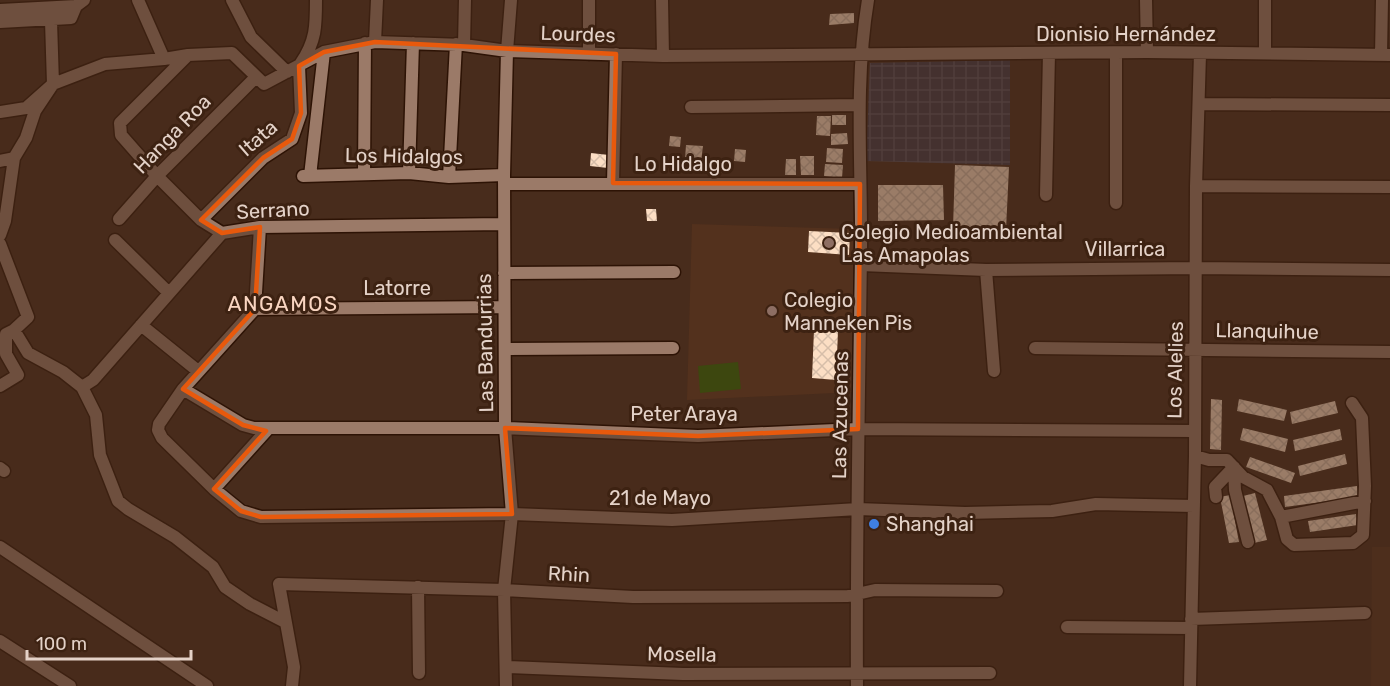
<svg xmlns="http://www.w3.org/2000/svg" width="1390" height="686" viewBox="0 0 1390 686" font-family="Rubik,sans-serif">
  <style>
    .built { fill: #53311d }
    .industrial { fill: url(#industrial-grid) }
    .green { fill: #3d470f }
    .building { fill: url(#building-cross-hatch) }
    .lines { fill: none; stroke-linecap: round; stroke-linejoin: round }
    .minor-casing { stroke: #2d1305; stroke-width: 15 }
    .minor { stroke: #9b7a68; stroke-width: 12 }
    .marked { fill: none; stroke: #e8590c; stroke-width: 4.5; stroke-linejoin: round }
    .education-dot { fill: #8d6e63; stroke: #3d2212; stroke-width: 2 }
    .shop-dot { fill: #3f7fe0; stroke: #3d2212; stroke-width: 2 }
    .labels { text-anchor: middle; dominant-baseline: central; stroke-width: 6; stroke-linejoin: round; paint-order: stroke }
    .street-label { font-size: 20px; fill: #e4d2c8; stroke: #3d2212 }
    .poi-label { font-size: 20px; fill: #e4d2c8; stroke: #3d2212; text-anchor: start }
    .neighbourhood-label { font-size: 21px; letter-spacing: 1.5px; fill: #f9d5c1; stroke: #3d2212 }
  </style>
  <defs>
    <pattern id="industrial-grid" width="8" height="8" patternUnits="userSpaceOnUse" patternTransform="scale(1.5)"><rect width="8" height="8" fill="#3e3848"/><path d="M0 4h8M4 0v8" fill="none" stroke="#5a5461"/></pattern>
    <pattern id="building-cross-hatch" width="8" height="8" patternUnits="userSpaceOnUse" patternTransform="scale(1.5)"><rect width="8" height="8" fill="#fcdec4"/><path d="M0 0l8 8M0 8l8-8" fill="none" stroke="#d7bea9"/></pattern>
  </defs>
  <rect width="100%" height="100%" fill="#482c1c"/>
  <path class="built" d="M692,224L853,229L855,392L687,400Z
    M1372,547H1390V686H1371Z"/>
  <path class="industrial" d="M1010,60V165L866,161L870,63Z"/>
  <path class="green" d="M738,362L741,389L700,393L698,366Z"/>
  <path class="building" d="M854,13V23L829,25L830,14Z
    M832,115H846V125H832Z
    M817,116H831L830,136L816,135Z
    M847,133L848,144L831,145V134Z
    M670,136L681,137L680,147L669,146Z
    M686,145L703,146L701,162H694V173H684Z
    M827,148L843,149L842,163L826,162Z
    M735,149L746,150L745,162L734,161Z
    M591,153L609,155L608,168L590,166Z
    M800,156H814V175H801Z
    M786,159H796V175H785Z
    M719,161H729V173H718Z
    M825,164L843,165L842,178L824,176Z
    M955,165L1009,167L1006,230L953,228Z
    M878,185H943L944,220L878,221Z
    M646,209H656L657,221H647Z
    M809,231L850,233L849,255L808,252Z
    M814,330L838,331L836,380L812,378Z
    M1211,399L1222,400L1221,450L1210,449Z
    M1239,399L1287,410L1284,421L1237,411Z
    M1335,401L1338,413L1292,424L1290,412Z
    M1243,428L1288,439L1285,452L1240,440Z
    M1340,429L1342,440L1295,451L1293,440Z
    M1345,454L1347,464L1300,476L1298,466Z
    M1250,457L1295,473L1291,483L1246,467Z
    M1357,486L1358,497L1285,507L1284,496Z
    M1255,493L1267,540L1254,543L1243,496Z
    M1230,495L1239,542L1229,543L1220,497Z
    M1356,514L1358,525L1310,532L1308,521Z"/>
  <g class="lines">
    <defs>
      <path id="minor" d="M138,0L164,59
        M232,0L251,37L287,72
        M589,0V54
        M662,0L663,56
        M1146,0L1147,52
        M0,10L76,6L84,0
        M0,22L71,18L76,6
        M375,42L377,0
        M464,45L465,0
        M1116,53V203
        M1265,53V0
        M188,55L120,123L121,135L157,176L201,220L222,233L260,227L504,224
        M1381,55L1382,0
        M301,63C316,41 316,26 316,0
        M1199,104L1390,105
        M691,107L859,105
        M0,112L26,108L53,84L105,64L164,59L188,55L232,53L264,84L324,52L375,42L464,45L507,51L663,56L1147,52L1390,55
        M0,161L14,158L26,138L35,111L53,84L51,21
        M409,173L413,43
        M364,174L365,43
        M303,176L409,173L449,177L504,175
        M310,176L324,52
        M449,177L456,44
        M613,183L616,54
        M505,184H860
        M1196,186L1390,187
        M1046,195L1049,53
        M119,219L157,176L256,77
        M201,220L263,158L292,139L301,113L299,66
        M260,227L255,309L183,389L159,424L158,430L162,438L214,489L241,511L261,517L512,514L672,520L858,509L965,513L1052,511L1096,504L1194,506
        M0,235L5,221L14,158
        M115,240L169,293
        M0,244L28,317L14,330
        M861,265L986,270L1196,268L1390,270
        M986,270L994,371
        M504,273L674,272
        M255,309L504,307
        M141,325L198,371
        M1035,348L1390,352
        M506,349L673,348
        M0,386L18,375L6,354V334L14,330L28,353L63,372L82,387L96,415L100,455L118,501L128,509L175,537L213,567L225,587L250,604L285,622
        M82,387L93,380L222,233
        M183,389L243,425L254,428H505L698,436L858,429L1194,431
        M1195,456L1209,460H1227L1243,477L1267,490L1281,517L1287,539L1294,545L1353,543L1363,535L1365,486L1362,418L1352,403
        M0,468L4,471
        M214,489L268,429
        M1216,497L1215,487L1234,467L1235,490L1248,542
        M1281,517L1365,501
        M0,547L207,686
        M418,587L419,673
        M1191,619L1365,613
        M1067,627L1191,628
        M0,641L70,686
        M506,667L683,674L990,673
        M292,686L294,667L279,584L504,590L633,597L848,596L875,590L997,591
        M506,686L504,590L512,514L505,428L504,175L507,51L511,0
        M857,686C856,542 859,398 861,254C862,169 854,84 868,0
        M1190,686L1195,456L1196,186L1200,54"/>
    </defs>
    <use href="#minor" class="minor-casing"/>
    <use href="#minor" class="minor"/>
  </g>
  <path d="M0 0H1390V686H0ZM375,42L616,54L613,183L860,184L858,429L698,436L505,428L512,514L261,517L241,511L214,489L266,431L243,425L183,389L255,309L260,227L222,233L201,220L263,158L292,139L301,113L299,66L324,52Z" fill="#482c1c" fill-opacity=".55" fill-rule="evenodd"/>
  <path class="marked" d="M375,42L616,54L613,183L860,184L858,429L698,436L505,428L512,514L261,517L241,511L214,489L266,431L243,425L183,389L255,309L260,227L222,233L201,220L263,158L292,139L301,113L299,66L324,52Z"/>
  <g class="education-dot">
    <circle cx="829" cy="243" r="6"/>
    <circle cx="772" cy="311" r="6"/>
  </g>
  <circle class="shop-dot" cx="874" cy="524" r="6"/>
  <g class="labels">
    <g class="street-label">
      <text transform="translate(578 34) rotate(2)">Lourdes</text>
      <text x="1126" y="34">Dionisio Hernández</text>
      <text transform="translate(172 134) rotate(-46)">Hanga Roa</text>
      <text transform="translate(258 138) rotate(-41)">Itata</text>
      <text transform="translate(404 156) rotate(1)">Los Hidalgos</text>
      <text x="683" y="164">Lo Hidalgo</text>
      <text transform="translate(273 210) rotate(-3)">Serrano</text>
      <text x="1125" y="249">Villarrica</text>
      <text x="397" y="288">Latorre</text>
      <text transform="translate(1267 331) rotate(1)">Llanquihue</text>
      <text transform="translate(485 343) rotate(-91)">Las Bandurrias</text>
      <text transform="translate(1175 370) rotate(-89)">Los Alelies</text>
      <text x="684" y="414">Peter Araya</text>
      <text transform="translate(840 415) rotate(-89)">Las Azucenas</text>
      <text x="660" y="498">21 de Mayo</text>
      <text transform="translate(569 574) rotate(3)">Rhin</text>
      <text transform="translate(682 654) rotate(1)">Mosella</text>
    </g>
    <g class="poi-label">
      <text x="841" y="232">Colegio Medioambiental<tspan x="841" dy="23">Las Amapolas</tspan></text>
      <text x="784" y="300">Colegio<tspan x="784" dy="23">Manneken Pis</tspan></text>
      <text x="886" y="524">Shanghai</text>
    </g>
    <g class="neighbourhood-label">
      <text x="283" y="303">ANGAMOS</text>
    </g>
  </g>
  <path d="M27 650v9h164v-9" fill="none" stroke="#e4d2c8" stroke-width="3"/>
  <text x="36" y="650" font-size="18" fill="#e4d2c8" stroke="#3d2212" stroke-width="4.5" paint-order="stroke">100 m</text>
</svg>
